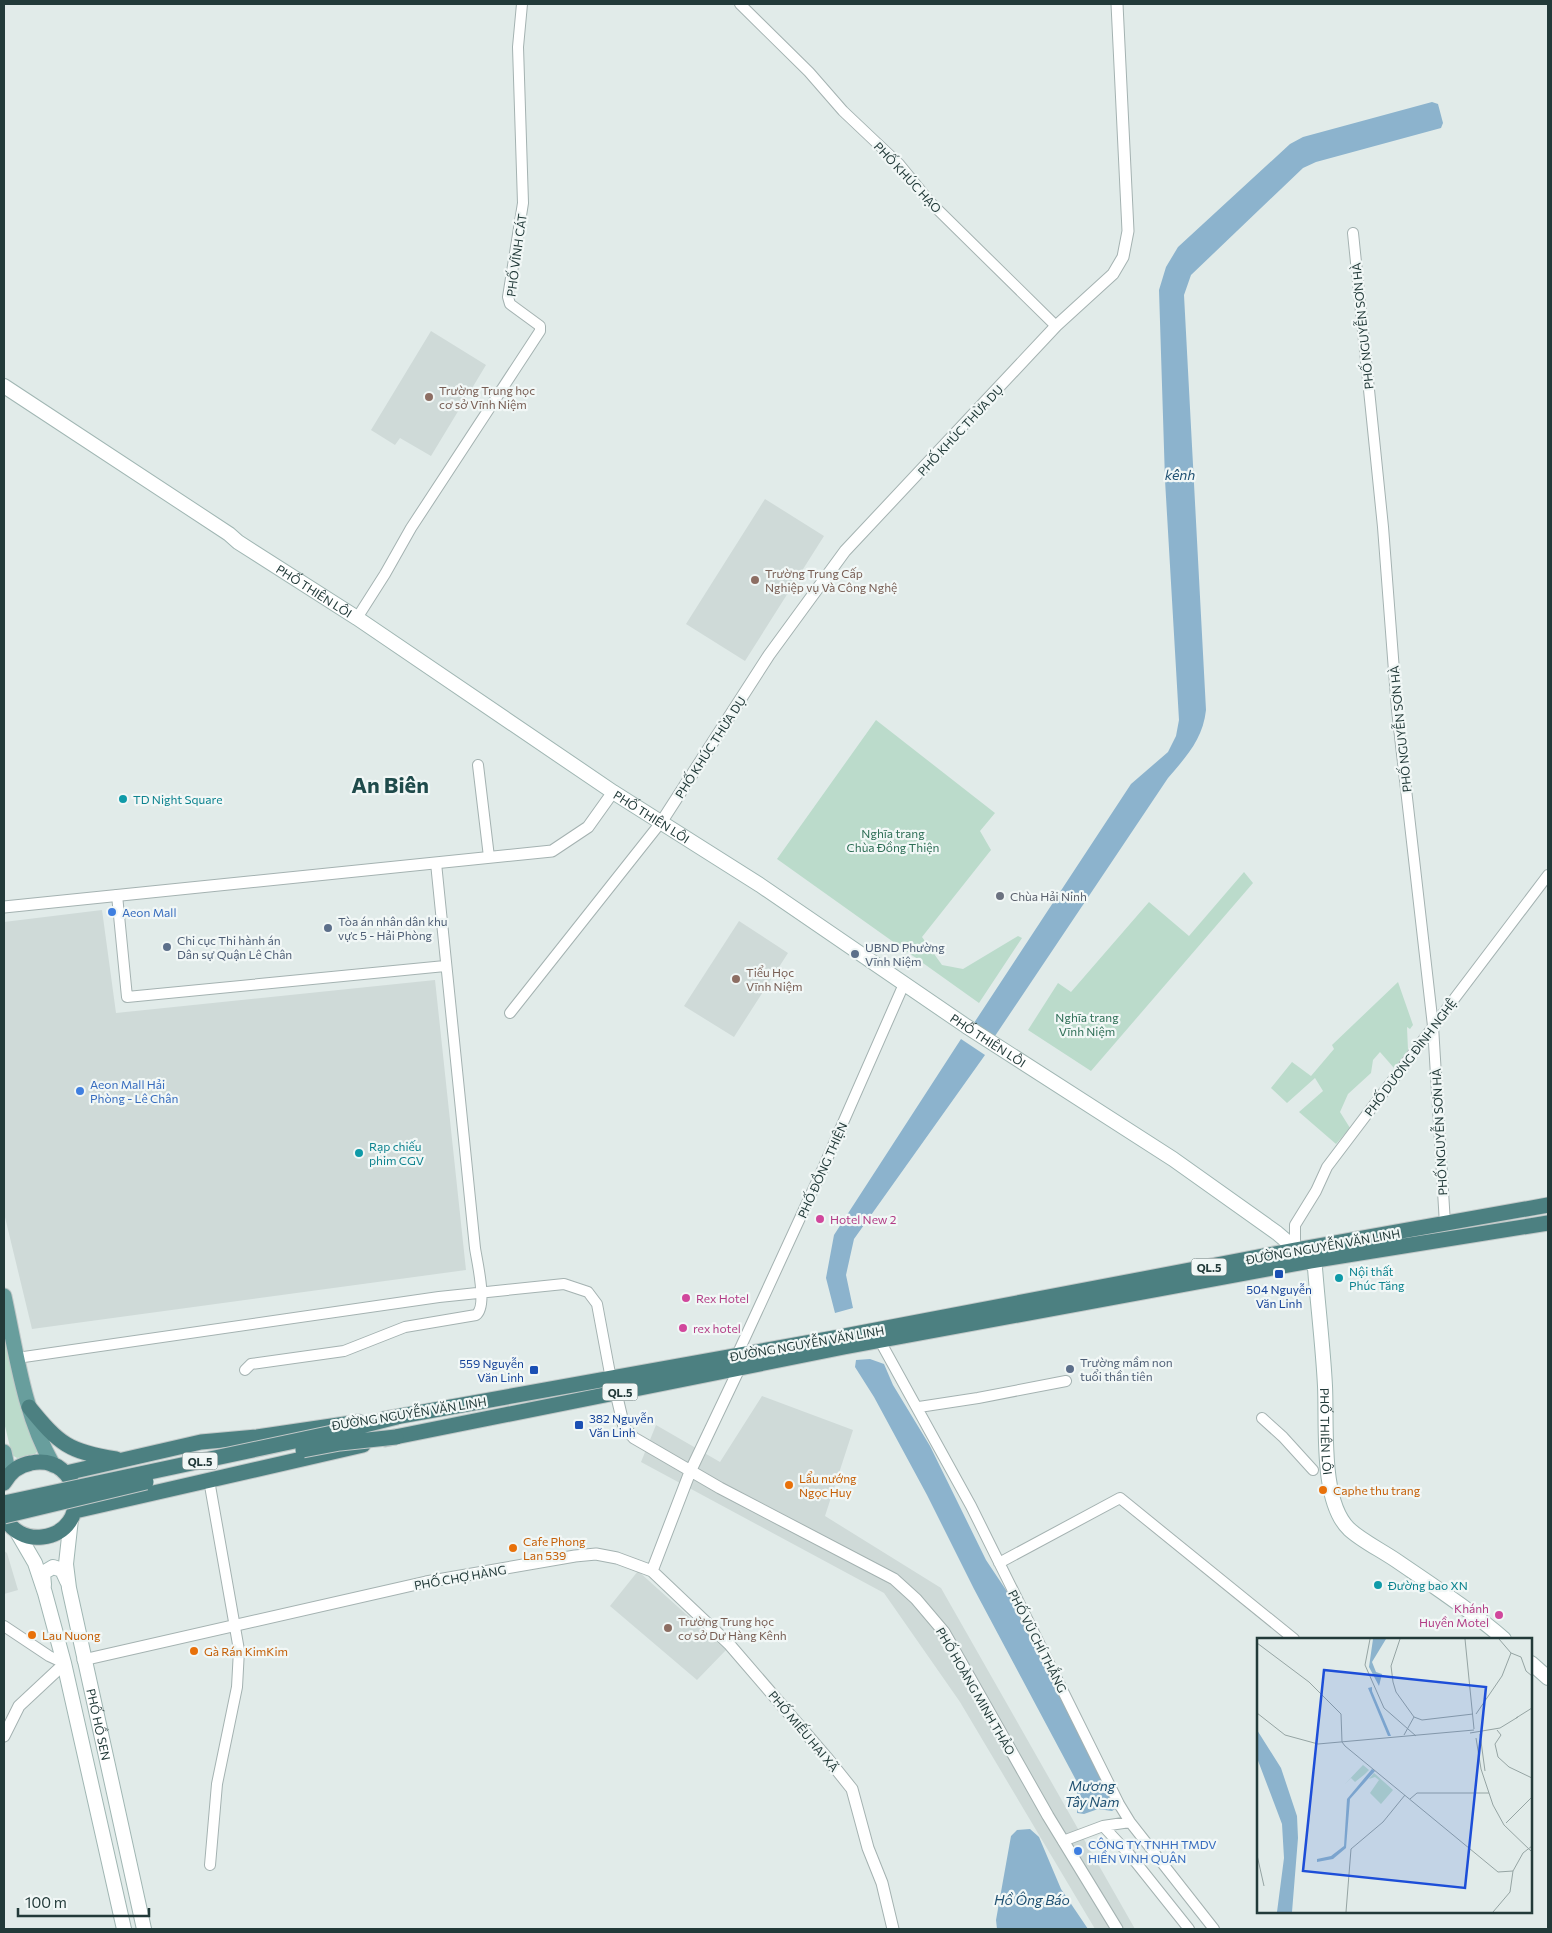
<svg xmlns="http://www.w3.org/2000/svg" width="1552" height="1933" viewBox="0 0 1552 1933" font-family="Commissioner,sans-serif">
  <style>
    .built { fill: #cfdad8 }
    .green { fill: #bbdbcb }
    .water { fill: #8cb3cd }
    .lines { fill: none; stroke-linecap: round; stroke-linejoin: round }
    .minor-casing { stroke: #a4b2b1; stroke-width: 12 }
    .tertiary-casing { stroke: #a4b2b1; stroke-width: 13 }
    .secondary-casing { stroke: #a0b6b3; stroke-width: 16 }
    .primary-casing { stroke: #c1c8c8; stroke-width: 17 }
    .trunk-casing { stroke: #c1c8c8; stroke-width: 17 }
    .minor { stroke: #fff; stroke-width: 10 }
    .tertiary { stroke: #fff; stroke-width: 11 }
    .secondary { stroke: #fff; stroke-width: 14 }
    .primary { stroke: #689e9d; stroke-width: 15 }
    .trunk { stroke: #4c8081; stroke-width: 15 }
    .trunk-bridge-casing { stroke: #c1c8c8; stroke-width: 17; stroke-linecap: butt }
    .trunk-bridge { stroke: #4c8081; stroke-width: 15 }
    .education-dot { fill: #8d6e63; stroke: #f1f7f6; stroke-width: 2 }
    .culture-dot { fill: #0f9aa8; stroke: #f1f7f6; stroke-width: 2 }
    .worship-dot { fill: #6b7280; stroke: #f1f7f6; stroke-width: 2 }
    .shop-dot { fill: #3f7fe0; stroke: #f1f7f6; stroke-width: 2 }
    .service-dot { fill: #5c6f8a; stroke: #f1f7f6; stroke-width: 2 }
    .hotel-dot { fill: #d1479c; stroke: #f1f7f6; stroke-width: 2 }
    .transit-dot { fill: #1a4fb4; stroke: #f1f7f6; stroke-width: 2 }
    .food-dot { fill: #e8710a; stroke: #f1f7f6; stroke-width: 2 }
    .labels { text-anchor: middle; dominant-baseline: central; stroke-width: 4.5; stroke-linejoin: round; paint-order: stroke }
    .shield { fill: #f1f7f6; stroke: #607372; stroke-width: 1 }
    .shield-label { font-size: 11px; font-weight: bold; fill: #223a39 }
    .street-label { font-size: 12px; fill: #223a39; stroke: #f1f7f6 }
    .education-label { font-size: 12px; fill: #785e54; stroke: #f1f7f6; text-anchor: start }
    .culture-label { font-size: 12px; fill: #0d838f; stroke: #f1f7f6; text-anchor: start }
    .park-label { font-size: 12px; fill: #2f6f57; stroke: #f1f7f6 }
    .worship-label { font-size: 12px; fill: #5b616d; stroke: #f1f7f6; text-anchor: start }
    .shop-label { font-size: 12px; fill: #366cbe; stroke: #f1f7f6; text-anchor: start }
    .service-label { font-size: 12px; fill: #4e5e75; stroke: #f1f7f6; text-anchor: start }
    .hotel-label { font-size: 12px; fill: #b23c85; stroke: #f1f7f6; text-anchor: start }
    .transit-label { font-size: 12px; fill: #164399; stroke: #f1f7f6 }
    .food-label { font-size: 12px; fill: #c56008; stroke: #f1f7f6; text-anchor: start }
    .water-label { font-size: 14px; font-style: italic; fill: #205172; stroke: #f1f7f6 }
    .town-label { font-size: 22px; font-weight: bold; fill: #1f4b4b; stroke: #f1f7f6 }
    .inset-road { fill: none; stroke: #95a4a3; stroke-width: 1 }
    .view { fill: #1d4ed8; fill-opacity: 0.15; stroke: #1d4ed8; stroke-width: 2.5 }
    .inset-edge { fill: none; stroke: #223a39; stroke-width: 2.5 }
  </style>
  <rect width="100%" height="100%" fill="#e1ebe9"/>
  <path class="built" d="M431,331L486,365L431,456L400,438L395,445L371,430Z
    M765,499L824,536L745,661L686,624Z
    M102,910L116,1013L435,980L466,1270L32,1329L4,1213V922Z
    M739,921L788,953L734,1037L684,1006Z
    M762,1396L853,1430L825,1516L941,1588L1135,1929H1095L960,1702L884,1593L641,1462L656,1425L720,1462Z
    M4,1551L7,1553L18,1590L4,1594Z
    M638,1571L726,1650L697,1680L610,1606Z"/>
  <path class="green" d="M876,720L995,813L980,831L991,850L922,937L942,965L963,969L1018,936L1022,938L979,1003L777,859Z
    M1244,872L1253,883L1091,1071L1028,1030L1058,983L1071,992L1149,902L1189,936Z
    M1398,982L1413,1025L1410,1029L1407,1027L1408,1050L1394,1068L1380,1052L1373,1060L1371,1073L1348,1094L1340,1112L1350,1128L1336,1144L1299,1112L1323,1091L1315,1078L1287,1103L1271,1088L1292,1062L1311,1076L1334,1049L1332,1045Z
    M4,1327L38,1451L35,1454L17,1458L12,1455L4,1422Z"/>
  <path class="water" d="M1432,102L1438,104L1443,123L1441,128L1316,162L1303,168L1191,275L1184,295L1206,710C1203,739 1186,757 1168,778L995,1036L974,1023L1131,784L1168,752L1176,736L1179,720L1165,480L1159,290L1166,267L1178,247L1290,144L1303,137Z
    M961,1039L985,1055L854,1239L846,1275L853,1308L835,1313L826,1278L834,1235Z
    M870,1359L884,1364L893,1385L930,1446L986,1560L1008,1593L1094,1765L1118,1807L1112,1811L1098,1809L1084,1814L1077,1813V1782L974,1589L927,1495L874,1397L855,1367L856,1360Z
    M1030,1829L1039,1837L1061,1889L1088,1929H997L996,1920L1011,1836L1017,1830Z"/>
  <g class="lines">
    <defs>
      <path id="minor" d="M740,4L809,72L843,111L899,164L930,202L1056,326
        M1353,233L1383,527L1397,710L1433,1026L1445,1224
        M357,618L385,574L411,528L540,331V326L510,304L508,297L523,203L518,47L522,4
        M478,765L489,857
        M117,895L127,997L445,966
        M510,1013L662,821
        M1295,1250V1225L1316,1191L1327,1167L1548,875
        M880,1341L971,1506L1119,1804L1130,1822L1214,1929
        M737,1355L824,1166L904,984
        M17,1358L439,1297L564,1284L588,1292L597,1304L611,1379
        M245,1370L251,1364L344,1351L405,1327L476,1315C488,1306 477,1262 475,1248L436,863
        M919,1407L978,1398L1066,1381
        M1262,1418L1283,1437L1313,1470
        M209,1480L239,1650L237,1687L217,1784L210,1865
        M999,1563L1120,1498L1294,1639
        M4,1626L49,1656L64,1663
        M1103,1826L1130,1855L1189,1929
        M1063,1841L1103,1826L1130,1822"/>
      <path id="tertiary" d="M662,821L769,655L845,551L1056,326L1113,274L1123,257L1128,231L1117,4
        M4,907L552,851L588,827L613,792
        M616,1393L624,1427L634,1438L720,1488L894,1579L916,1599L944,1632L1048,1816L1117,1929
        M652,1571L690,1472L739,1369
        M83,1660L426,1582L575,1556L596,1554L617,1558L652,1571L729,1644L828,1759L852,1789L868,1848L882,1883L893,1929
        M4,1736L19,1706L64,1664"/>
      <g id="secondary">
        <path id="s1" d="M4,386L229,534L238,542L357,618L613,792L760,885L966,1026L1173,1159L1277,1233L1310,1261L1315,1268C1318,1307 1323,1347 1325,1386C1327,1424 1320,1501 1349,1529C1362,1541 1381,1550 1397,1561C1432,1585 1472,1611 1504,1639"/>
        <path id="s2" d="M71,1519L66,1564L69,1588L144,1929"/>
        <path d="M17,1532L35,1563L45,1593L64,1663L124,1929"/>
        <path d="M44,1585L43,1573L53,1567L62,1570L67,1581"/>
        <path d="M1531,1663L1548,1678"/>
      </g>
      <path id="primary" d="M4,1296C16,1351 24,1415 53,1465
        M4,1452L9,1475"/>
      <path id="trunk" d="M29,1407C59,1444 69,1452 116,1459
        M384,1419L834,1338L1295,1250L1548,1205
        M385,1439L844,1347L1310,1261L1548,1223
        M66,1473L201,1442L257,1437L359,1422
        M4,1483C10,1472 19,1465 31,1463C82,1453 94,1531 42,1537C26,1539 12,1531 4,1517
        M75,1511L363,1445"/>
    </defs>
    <use href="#minor" class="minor-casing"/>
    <use href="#tertiary" class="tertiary-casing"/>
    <use href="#secondary" class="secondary-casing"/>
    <use href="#primary" class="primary-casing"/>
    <use href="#trunk" class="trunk-casing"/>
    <use href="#minor" class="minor"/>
    <use href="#tertiary" class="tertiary"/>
    <use href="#secondary" class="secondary"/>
    <use href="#primary" class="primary"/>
    <use href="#trunk" class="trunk"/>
    <defs>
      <path id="trunk-bridge" d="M303,1450L340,1443L396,1437
        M4,1503L337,1432L397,1417
        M4,1516L146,1482"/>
    </defs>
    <use href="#trunk-bridge" class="trunk-bridge-casing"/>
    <use href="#trunk-bridge" class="trunk-bridge"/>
  </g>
  <g class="education-dot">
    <circle cx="429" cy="397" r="5"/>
    <circle cx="755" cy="580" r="5"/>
    <circle cx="736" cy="979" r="5"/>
    <circle cx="668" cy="1628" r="5"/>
  </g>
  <g class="culture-dot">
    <circle cx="123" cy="799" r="5"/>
    <circle cx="359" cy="1153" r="5"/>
    <circle cx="1339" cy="1278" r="5"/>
    <circle cx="1378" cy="1585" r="5"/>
  </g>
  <circle class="worship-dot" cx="1000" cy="896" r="5"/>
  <g class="shop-dot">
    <circle cx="112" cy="912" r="5"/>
    <circle cx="80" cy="1091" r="5"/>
    <circle cx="1078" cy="1851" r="5"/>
  </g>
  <g class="service-dot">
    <circle cx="328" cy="928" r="5"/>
    <circle cx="167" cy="947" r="5"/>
    <circle cx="855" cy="954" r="5"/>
    <circle cx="1070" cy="1369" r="5"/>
  </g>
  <g class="hotel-dot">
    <circle cx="820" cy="1219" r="5"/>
    <circle cx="686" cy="1298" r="5"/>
    <circle cx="683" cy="1328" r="5"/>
    <circle cx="1499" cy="1615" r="5"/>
  </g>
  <g class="transit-dot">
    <rect x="1274" y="1269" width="10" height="10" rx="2.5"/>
    <rect x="529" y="1365" width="10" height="10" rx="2.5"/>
    <rect x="574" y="1420" width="10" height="10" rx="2.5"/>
  </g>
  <g class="food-dot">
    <circle cx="789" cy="1485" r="5"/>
    <circle cx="1323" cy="1490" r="5"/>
    <circle cx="513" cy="1548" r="5"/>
    <circle cx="32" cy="1635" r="5"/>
    <circle cx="194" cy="1651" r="5"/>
  </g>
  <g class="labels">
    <g class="shield">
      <rect x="1191.5" y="1258.5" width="35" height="17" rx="4"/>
      <rect x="602.5" y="1383.5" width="35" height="17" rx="4"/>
      <rect x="182.5" y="1452.5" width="35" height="17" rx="4"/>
    </g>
    <g class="shield-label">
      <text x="1209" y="1267">QL.5</text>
      <text x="620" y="1392">QL.5</text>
      <text x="200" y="1461">QL.5</text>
    </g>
    <g class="street-label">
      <text transform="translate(908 177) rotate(47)">PHỐ KHÚC HẠO</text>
      <text transform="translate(516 255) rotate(-82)">PHỐ VĨNH CÁT</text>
      <text transform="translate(1362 326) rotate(-96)">PHỐ NGUYỄN SƠN HÀ</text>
      <text transform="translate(960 430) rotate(-47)">PHỐ KHÚC THỪA DỤ</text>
      <text stroke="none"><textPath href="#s1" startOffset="372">PHỐ THIÊN LÔI</textPath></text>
      <text transform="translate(1400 729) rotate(-96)">PHỐ NGUYỄN SƠN HÀ</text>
      <text transform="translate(710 747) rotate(-57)">PHỐ KHÚC THỪA DỤ</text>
      <text stroke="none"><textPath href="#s1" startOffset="778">PHỐ THIÊN LÔI</textPath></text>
      <text stroke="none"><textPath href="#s1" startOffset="1182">PHỐ THIÊN LÔI</textPath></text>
      <text transform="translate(1410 1057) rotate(-53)">PHỐ DƯƠNG ĐÌNH NGHỆ</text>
      <text transform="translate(1439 1132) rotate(-93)">PHỐ NGUYỄN SƠN HÀ</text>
      <text transform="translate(822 1170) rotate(-66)">PHỐ ĐỒNG THIỆN</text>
      <text transform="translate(1323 1246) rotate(-10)">ĐƯỜNG NGUYỄN VĂN LINH</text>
      <text transform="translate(807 1343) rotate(-10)">ĐƯỜNG NGUYỄN VĂN LINH</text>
      <text transform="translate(409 1413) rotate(-9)">ĐƯỜNG NGUYỄN VĂN LINH</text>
      <text stroke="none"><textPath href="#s1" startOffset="1745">PHỐ THIÊN LÔI</textPath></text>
      <text transform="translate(460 1577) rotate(-10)">PHỐ CHỢ HÀNG</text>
      <text transform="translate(1038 1641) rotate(63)">PHỐ VŨ CHÍ THẮNG</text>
      <text transform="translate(976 1691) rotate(60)">PHỐ HOÀNG MINH THẢO</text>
      <text stroke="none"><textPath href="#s2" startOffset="209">PHỐ HỒ SEN</textPath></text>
      <text transform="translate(804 1731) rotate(50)">PHỐ MIẾU HAI XÃ</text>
    </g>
    <g class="education-label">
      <text x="439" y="390">Trường Trung học<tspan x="439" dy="14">cơ sở Vĩnh Niệm</tspan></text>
      <text x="765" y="573">Trường Trung Cấp<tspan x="765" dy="14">Nghiệp vụ Và Công Nghệ</tspan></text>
      <text x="746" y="972">Tiểu Học<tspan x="746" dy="14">Vĩnh Niệm</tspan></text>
      <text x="678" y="1621">Trường Trung học<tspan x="678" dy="14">cơ sở Dư Hàng Kênh</tspan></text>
    </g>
    <g class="culture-label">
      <text x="133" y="799">TD Night Square</text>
      <text x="369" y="1146">Rạp chiếu<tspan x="369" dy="14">phim CGV</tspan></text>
      <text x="1349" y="1271">Nội thất<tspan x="1349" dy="14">Phúc Tăng</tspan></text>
      <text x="1388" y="1585">Đường bao XN</text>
    </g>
    <g class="park-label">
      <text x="893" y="833">Nghĩa trang<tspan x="893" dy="14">Chùa Đồng Thiện</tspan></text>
      <text x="1087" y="1017">Nghĩa trang<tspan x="1087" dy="14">Vĩnh Niệm</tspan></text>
    </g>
    <g class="worship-label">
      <text x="1010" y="896">Chùa Hải Ninh</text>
    </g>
    <g class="shop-label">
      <text x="122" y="912">Aeon Mall</text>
      <text x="90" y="1084">Aeon Mall Hải<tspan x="90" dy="14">Phòng - Lê Chân</tspan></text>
      <text x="1088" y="1844">CÔNG TY TNHH TMDV<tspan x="1088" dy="14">HIỀN VINH QUÂN</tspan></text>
    </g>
    <g class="service-label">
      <text x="338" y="921">Tòa án nhân dân khu<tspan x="338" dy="14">vực 5 - Hải Phòng</tspan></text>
      <text x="177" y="940">Chi cục Thi hành án<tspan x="177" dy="14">Dân sự Quận Lê Chân</tspan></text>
      <text x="865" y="947">UBND Phường<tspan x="865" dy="14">Vĩnh Niệm</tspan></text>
      <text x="1080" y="1362">Trường mầm non<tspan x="1080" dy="14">tuổi thần tiên</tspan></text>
    </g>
    <g class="hotel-label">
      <text x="830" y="1219">Hotel New 2</text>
      <text x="696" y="1298">Rex Hotel</text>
      <text x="693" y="1328">rex hotel</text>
      <text x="1489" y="1608" text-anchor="end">Khánh<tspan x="1489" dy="14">Huyền Motel</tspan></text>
    </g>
    <g class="transit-label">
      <text x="1279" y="1289">504 Nguyễn<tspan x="1279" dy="14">Văn Linh</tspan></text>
      <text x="524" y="1363" text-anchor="end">559 Nguyễn<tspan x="524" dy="14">Văn Linh</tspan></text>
      <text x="589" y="1418" text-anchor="start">382 Nguyễn<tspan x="589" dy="14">Văn Linh</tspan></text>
    </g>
    <g class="food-label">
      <text x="799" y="1478">Lẩu nướng<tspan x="799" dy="14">Ngọc Huy</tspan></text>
      <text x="1333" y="1490">Caphe thu trang</text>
      <text x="523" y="1541">Cafe Phong<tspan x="523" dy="14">Lan 539</tspan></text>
      <text x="42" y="1635">Lau Nuong</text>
      <text x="204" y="1651">Gà Rán KimKim</text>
    </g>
    <g class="water-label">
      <text x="1180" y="474">kênh</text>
      <text x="1092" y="1785">Mương<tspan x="1092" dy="16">Tây Nam</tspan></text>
      <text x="1032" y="1899">Hồ Ông Báo</text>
    </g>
    <g class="town-label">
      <text x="390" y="784">An Biên</text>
    </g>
  </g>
  <g transform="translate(1257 1638)">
    <rect width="275" height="275" fill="#e1ebe9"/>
    <path d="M106,127L112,132L108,136L98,144L94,140L88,146ZM117,135L136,152L124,166L113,155L122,142L118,139L112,141Z" fill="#bbdbcb"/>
    <path d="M116,1H129L115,24L119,34L125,36L122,48L112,29ZM115,49V53L134,98H131L111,50ZM0,92L24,130L40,178L41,200L35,274H20L27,220L25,186L0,120ZM115,131L118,133L93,161L89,210L76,221L60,224V221L74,218L87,208L90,161Z" fill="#8cb3cd"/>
    <path class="inset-road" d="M113,1L108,27L127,70L159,98M143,1L134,28L136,44L139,54L157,79M208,1L217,91M0,5L52,44L84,76L85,104L88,108L241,234L256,233L266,215L275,208M254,15L264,19L269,33L275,38M0,75L28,97L61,106L217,92M219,76L245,38L254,15L242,1M157,79L165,82L216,76M259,80L275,70M240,92L244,97L238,106L241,119L252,129L275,140M213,95L243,90L261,79M223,96L228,133M147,97L157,79M219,100L224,131L236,167L247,187L275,214M153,161L160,155H232M249,185L275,159M0,217L7,248M89,274L94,211L126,184L148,157M236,274L253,254L256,233"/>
    <path class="view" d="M67,32L229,49L208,250L46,233Z"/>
    <rect width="275" height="275" class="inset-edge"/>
  </g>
  <rect width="1552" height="1933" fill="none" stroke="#223a39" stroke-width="10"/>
  <path d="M18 1908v8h131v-8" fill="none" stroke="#223a39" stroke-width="2.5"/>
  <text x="25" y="1908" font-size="15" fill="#223a39" stroke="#f1f7f6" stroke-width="4" paint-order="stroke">100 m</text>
</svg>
